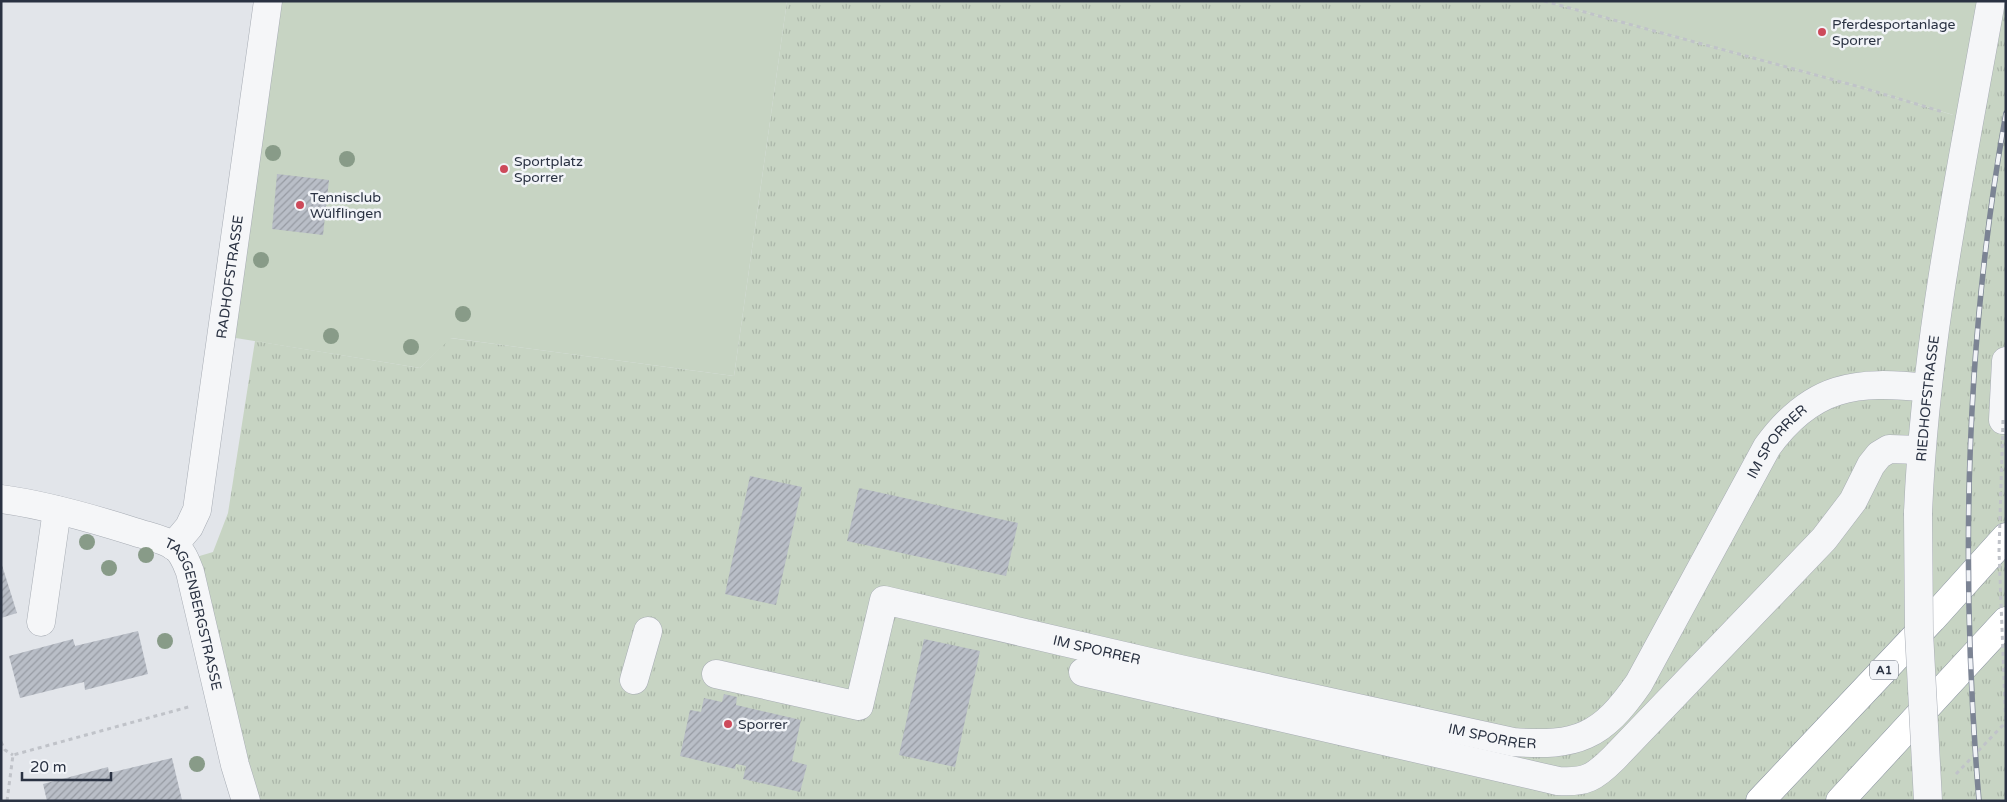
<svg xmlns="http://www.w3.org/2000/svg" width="2007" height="802" viewBox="0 0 2007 802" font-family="'Varela Round',sans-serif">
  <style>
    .grass { fill: url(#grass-tufts) }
    .park { fill: #c7d4c3 }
    .building { fill: url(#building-hatch) }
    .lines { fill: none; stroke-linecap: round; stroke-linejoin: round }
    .minor-casing { stroke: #a7acb4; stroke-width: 29 }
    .highway-casing { stroke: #8a92a1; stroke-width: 29 }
    .path { stroke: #c0c3c9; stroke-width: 3; stroke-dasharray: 4 4; stroke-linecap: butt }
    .minor { stroke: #f5f6f8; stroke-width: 28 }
    .highway { stroke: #fff; stroke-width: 28 }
    .rail-casing { stroke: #7c8494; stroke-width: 5.5 }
    .rail { stroke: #f2f4f8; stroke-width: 4; stroke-dasharray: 11; stroke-linecap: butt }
    .minor-bridge-casing { stroke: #a7acb4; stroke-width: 29; stroke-linecap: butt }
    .path-bridge { stroke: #c0c3c9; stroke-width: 3; stroke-dasharray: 4 4; stroke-linecap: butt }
    .minor-bridge { stroke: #f5f6f8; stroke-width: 28 }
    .tree { fill: #889b88 }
    .poi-dot { fill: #cd4a5a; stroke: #f2f4f8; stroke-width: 2 }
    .labels { text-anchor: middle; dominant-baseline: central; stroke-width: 5; stroke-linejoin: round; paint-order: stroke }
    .shield { fill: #f2f4f8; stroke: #666c79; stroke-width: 1 }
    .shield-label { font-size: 12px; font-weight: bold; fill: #2a3242 }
    .poi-label { font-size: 14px; fill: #2a3242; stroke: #f2f4f8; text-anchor: start }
    .street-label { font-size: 14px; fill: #2a3242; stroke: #f2f4f8 }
  </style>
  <defs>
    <pattern id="grass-tufts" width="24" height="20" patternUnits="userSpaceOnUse" patternTransform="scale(1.25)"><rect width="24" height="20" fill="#c7d4c3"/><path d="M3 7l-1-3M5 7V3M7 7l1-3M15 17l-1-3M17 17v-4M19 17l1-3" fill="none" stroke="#abb6a9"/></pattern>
    <pattern id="building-hatch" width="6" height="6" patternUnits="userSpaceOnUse" patternTransform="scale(1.25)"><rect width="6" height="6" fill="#b9bec7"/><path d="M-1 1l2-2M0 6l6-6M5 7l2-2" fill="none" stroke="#979ba3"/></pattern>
  </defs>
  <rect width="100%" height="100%" fill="#e2e5ea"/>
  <path class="grass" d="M787,1H1551V3L1860,87L1953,115L1991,1H2006V801H246L186,560L213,552L228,513L255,341L420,368L450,338L734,376Z"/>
  <path class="park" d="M268,1H787L734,376L451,338L420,368L223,336Z
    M1544,1H1991L1970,120L1860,87Z"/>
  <path class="building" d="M277,174L329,180L323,235L272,229Z
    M750,476L802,487L776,605L725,594Z
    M859,488L1018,523L1006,576L847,541Z
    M1,562L17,613L1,618Z
    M138,631L148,674L85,690L84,682L20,698L9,656L73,639L75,646Z
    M924,639L980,651L955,767L899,755Z
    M724,694L737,697L736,705L801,720L792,761L807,765L800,792L743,779L746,766L736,764L735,769L680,756L690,710L701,712L704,698L722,702Z
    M172,758L182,800L47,801L43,784L108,767L109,773Z"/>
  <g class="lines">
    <defs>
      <g id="minor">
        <path d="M2003,420L2006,361"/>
        <path id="s1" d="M1,499C46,505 91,518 135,532C147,536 163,539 174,546C183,552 186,562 190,572L235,765L246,801"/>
        <path id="s2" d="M1918,513C1925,340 1961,171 1991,1"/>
        <path id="s3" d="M173,546L189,527L197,510L268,1"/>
        <path d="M41,622L57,510"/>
        <path d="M1083,672L1558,781C1586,783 1595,777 1614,758L1824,539L1853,501L1871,465L1879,455L1889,449L1921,450"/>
        <path id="s4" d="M716,674L859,706L884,600L1180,669L1513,742C1577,747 1602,737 1639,683L1767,447C1812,385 1856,380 1927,388"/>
        <path d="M634,680L648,631"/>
      </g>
      <path id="highway" d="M1760,801L1932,619L2006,537
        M1840,801L2006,621"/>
    </defs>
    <use href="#minor" class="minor-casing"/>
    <use href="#highway" class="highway-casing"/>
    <path class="path" d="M1544,1L1860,87L1943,112
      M1,742L5,750L13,755
      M1956,774L2006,722
      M7,801L13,755L192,706"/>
    <use href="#minor" class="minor"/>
    <use href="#highway" class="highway"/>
    <defs>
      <path id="rail" d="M1979,801C1960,572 1965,340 2006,113"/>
    </defs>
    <use href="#rail" class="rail-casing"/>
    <use href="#rail" class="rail"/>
    <defs>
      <path id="minor-bridge" d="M1918,513L1919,632L1928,801"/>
    </defs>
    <use href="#minor-bridge" class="minor-bridge-casing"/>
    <path class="path-bridge" d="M2003,420L1999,551L2006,731"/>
    <use href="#minor-bridge" class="minor-bridge"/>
  </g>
  <g class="tree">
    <circle cx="273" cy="153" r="8"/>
    <circle cx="347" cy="159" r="8"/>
    <circle cx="261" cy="260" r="8"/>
    <circle cx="463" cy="314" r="8"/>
    <circle cx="331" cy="336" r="8"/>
    <circle cx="411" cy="347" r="8"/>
    <circle cx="87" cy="542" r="8"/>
    <circle cx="146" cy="555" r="8"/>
    <circle cx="109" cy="568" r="8"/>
    <circle cx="165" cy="641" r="8"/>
    <circle cx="197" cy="764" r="8"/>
  </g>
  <g class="poi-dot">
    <circle cx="1822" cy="32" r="5"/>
    <circle cx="504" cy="169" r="5"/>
    <circle cx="300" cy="205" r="5"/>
    <circle cx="728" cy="724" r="5"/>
  </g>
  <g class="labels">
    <rect class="shield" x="1870" y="660.5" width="28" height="19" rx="4"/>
    <g class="shield-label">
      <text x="1884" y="670">A1</text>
    </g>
    <g class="poi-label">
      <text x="1832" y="24">Pferdesportanlage<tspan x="1832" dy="16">Sporrer</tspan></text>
      <text x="514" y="161">Sportplatz<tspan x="514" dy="16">Sporrer</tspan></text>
      <text x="310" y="197">Tennisclub<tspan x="310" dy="16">Wülflingen</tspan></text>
      <text x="738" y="724">Sporrer</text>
    </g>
    <g class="street-label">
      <text stroke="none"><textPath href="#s3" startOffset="279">RADHOFSTRASSE</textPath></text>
      <text stroke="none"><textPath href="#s2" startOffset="115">RIEDHOFSTRASSE</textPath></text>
      <text stroke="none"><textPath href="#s4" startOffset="1328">IM SPORRER</textPath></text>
      <text stroke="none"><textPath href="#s1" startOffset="251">TAGGENBERGSTRASSE</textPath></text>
      <text stroke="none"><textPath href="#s4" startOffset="474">IM SPORRER</textPath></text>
      <text stroke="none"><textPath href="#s4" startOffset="879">IM SPORRER</textPath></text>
    </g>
  </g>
  <rect width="2007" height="802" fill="none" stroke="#2a3242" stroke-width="5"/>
  <path d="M22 772v8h89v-8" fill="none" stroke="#2a3242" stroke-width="2.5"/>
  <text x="30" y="772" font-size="15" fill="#2a3242" stroke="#f2f4f8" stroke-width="4" paint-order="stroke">20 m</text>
</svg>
